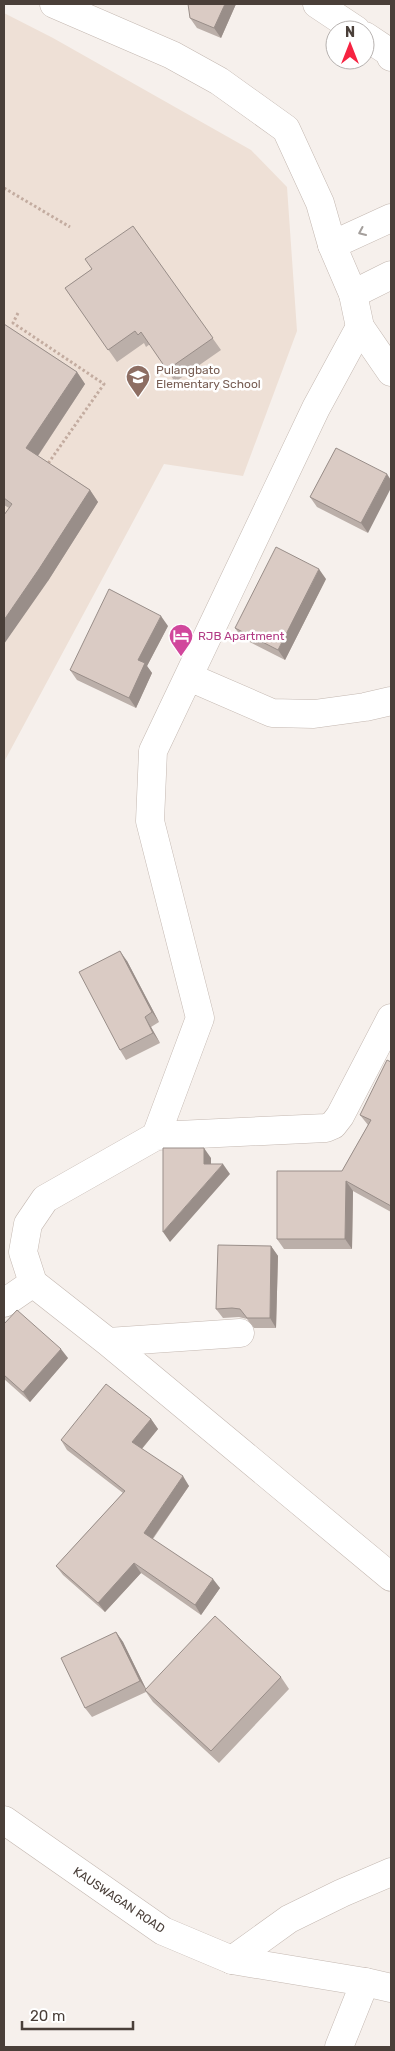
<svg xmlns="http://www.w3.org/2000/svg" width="395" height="2051" viewBox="0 0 395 2051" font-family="Rubik,sans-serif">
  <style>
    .education { fill: #eee0d6 }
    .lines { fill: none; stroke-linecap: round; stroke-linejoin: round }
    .minor-casing { stroke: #c4b8b1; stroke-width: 29 }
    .tertiary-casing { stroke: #c4b8b1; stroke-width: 29 }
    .path { stroke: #c3aca0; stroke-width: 3; stroke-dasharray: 2.5 2.5; stroke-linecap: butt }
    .minor { stroke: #fff; stroke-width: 28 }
    .tertiary { stroke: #fff; stroke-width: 28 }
    .wall { fill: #bbafa9 }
    .shaded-wall { fill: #998e89 }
    .building { fill: #dacbc4; stroke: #998e89 }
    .oneway { stroke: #a49f9c }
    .labels { text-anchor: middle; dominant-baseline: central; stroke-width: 5; stroke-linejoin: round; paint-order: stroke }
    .education-label { font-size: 12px; fill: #785e54; stroke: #fff; text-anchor: start }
    .hotel-label { font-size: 12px; fill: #b23c85; stroke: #fff; text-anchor: start }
    .street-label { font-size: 12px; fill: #4a3f39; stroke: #fff }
  </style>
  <rect width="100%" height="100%" fill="#f6f0ec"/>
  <path class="education" d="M4,13L53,38L251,150L287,187L297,331L243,476L164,464L4,762Z"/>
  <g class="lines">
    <defs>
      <path id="minor" d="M317,4L356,30
        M365,36L389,52L391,57
        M332,245L391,218
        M353,294L391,275
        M360,327L316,408L153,751L150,821L200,1018L156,1136L45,1199L28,1224L23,1252L33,1283L108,1342L391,1577
        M189,677L272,713L314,714L365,707L391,701
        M156,1136L326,1128L333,1125L340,1116L391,1018
        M4,1303L33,1283
        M108,1342L240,1333
        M232,1960L289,1919L342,1893L391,1872
        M339,2047L365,1982"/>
      <path id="tertiary" d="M54,4L172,55L219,81L286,129L320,203L332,245L353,294L360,327L391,372
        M4,1820L163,1931L232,1960L365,1982L391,1988"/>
    </defs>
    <use href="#minor" class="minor-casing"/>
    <use href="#tertiary" class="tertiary-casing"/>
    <path class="path" d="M4,188L70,227
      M18,313L13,323L104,384L47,465"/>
    <use href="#minor" class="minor"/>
    <use href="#tertiary" class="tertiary"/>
  </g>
  <path class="wall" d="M236,4L221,38L197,28L190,18Z
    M133,226L221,350L175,382L150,344L146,347L144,343L117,362L65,288L92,269Z
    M4,324L77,372L85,384L38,456L90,490L98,502L48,581L9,508L4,505Z
    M336,448L368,533L317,507L310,497Z
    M326,579L285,660L242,638L235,628Z
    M168,626L147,666L152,673L136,708L77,680L70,670Z
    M127,961L159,1022L151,1027L160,1043L126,1060L120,1050Z
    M391,1062V1212L353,1191L352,1249H284L277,1239L342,1171L368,1125L360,1115Z
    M271,1246L278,1256L276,1328H254L247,1319L239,1317L223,1318L216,1309Z
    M4,1324L68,1358L30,1402L4,1379Z
    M151,1419L158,1429L142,1449L189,1486L153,1539L220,1588L201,1615L141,1573L105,1612L63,1575L56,1566L123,1493L67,1450L61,1440Z
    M116,1632L123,1642L146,1689L281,1677L289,1689L219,1763L153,1702L146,1692L92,1717L85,1708Z"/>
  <path class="shaded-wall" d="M225,4H236L221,38L214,28Z
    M77,372L85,384L35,460L26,448Z
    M387,474L391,480V488L368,533L361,523Z
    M90,490L98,502L48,581L4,644V620Z
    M319,569L326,579L285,660L278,650Z
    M161,616L168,626L147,666L152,673L136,708L129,698L138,660Z
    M120,951L127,961L159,1022L152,1012Z
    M145,1017L151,1027L160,1043L153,1033Z
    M204,1148L211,1158V1174L204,1164Z
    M223,1164L230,1174L170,1242L163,1232Z
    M346,1181L353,1191L352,1249L345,1239Z
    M271,1246L278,1256L276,1328L270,1318Z
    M61,1349L68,1358L30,1402L23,1392Z
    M151,1419L158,1429L139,1452L132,1442Z
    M183,1476L189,1486L150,1542L144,1533Z
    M134,1563L141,1573L105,1612L98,1603Z
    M213,1579L220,1588L201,1615L195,1605Z
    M116,1632L123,1642L147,1691L140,1681Z"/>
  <path class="building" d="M188,4H225L214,28L190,18Z
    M133,226L213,338L167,370L141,332L138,335L135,331L108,350L65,288L92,269L85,259Z
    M4,324L77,372L26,448L90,490L39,569L4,620V515L12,504L4,498Z
    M336,448L387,474L361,523L310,497Z
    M276,547L319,569L278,650L235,628Z
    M109,589L161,616L138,660L145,663L129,698L70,670Z
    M120,951L152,1012L145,1017L153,1033L120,1050L79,972Z
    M387,1060L391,1062V1206L346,1181L345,1239H277V1171H342L371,1120L360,1115Z
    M163,1148H204V1164H223L163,1232Z
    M218,1245L271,1246L270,1318H247L240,1309L232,1308L216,1309Z
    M17,1310L61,1349L23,1392L4,1375V1324Z
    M106,1384L151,1419L132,1442L183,1476L144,1533L213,1579L195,1605L134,1563L98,1603L56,1566L125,1491L61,1440Z
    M215,1616L281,1677L211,1751L145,1690Z
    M116,1632L140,1681L85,1708L61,1658Z"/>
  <defs><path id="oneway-chevron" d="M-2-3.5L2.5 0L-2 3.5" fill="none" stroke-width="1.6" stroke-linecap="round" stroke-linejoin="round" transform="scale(1.25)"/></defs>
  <use class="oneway" href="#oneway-chevron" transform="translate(362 232) rotate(156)"/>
  <defs>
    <symbol id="school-pin" viewBox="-11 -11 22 30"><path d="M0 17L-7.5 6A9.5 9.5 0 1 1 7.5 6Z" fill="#8d6e63" stroke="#fff"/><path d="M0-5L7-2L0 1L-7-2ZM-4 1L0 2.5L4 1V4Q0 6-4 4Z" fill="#fff"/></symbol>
    <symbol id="hotel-pin" viewBox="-11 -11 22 30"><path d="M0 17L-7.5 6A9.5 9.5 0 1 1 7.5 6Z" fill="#d1479c" stroke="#fff"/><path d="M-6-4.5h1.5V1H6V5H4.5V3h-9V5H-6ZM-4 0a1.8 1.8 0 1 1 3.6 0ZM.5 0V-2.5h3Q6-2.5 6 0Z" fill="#fff"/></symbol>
  </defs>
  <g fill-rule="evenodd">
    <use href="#school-pin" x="124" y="363" width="28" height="38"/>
    <use href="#hotel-pin" x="167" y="622" width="28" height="38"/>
  </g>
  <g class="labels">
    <g class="education-label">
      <text x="156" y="370">Pulangbato<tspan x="156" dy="14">Elementary School</tspan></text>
    </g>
    <g class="hotel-label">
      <text x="198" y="636">RJB Apartment</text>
    </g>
    <g class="street-label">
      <text transform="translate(119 1900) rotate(34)">KAUSWAGAN ROAD</text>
    </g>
  </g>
  <rect width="395" height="2051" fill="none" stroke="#4a3f39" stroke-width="10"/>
  <g transform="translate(350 45)"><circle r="24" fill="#ffffff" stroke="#b7b2b0"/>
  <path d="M0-4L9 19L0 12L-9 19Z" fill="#f62341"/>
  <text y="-8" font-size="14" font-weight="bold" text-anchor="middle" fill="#4a3f39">N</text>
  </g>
  <path d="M22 2021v8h111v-8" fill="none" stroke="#4a3f39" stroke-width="2.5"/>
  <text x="30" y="2021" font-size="15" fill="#4a3f39" stroke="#ffffff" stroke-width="4" paint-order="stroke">20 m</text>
</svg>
